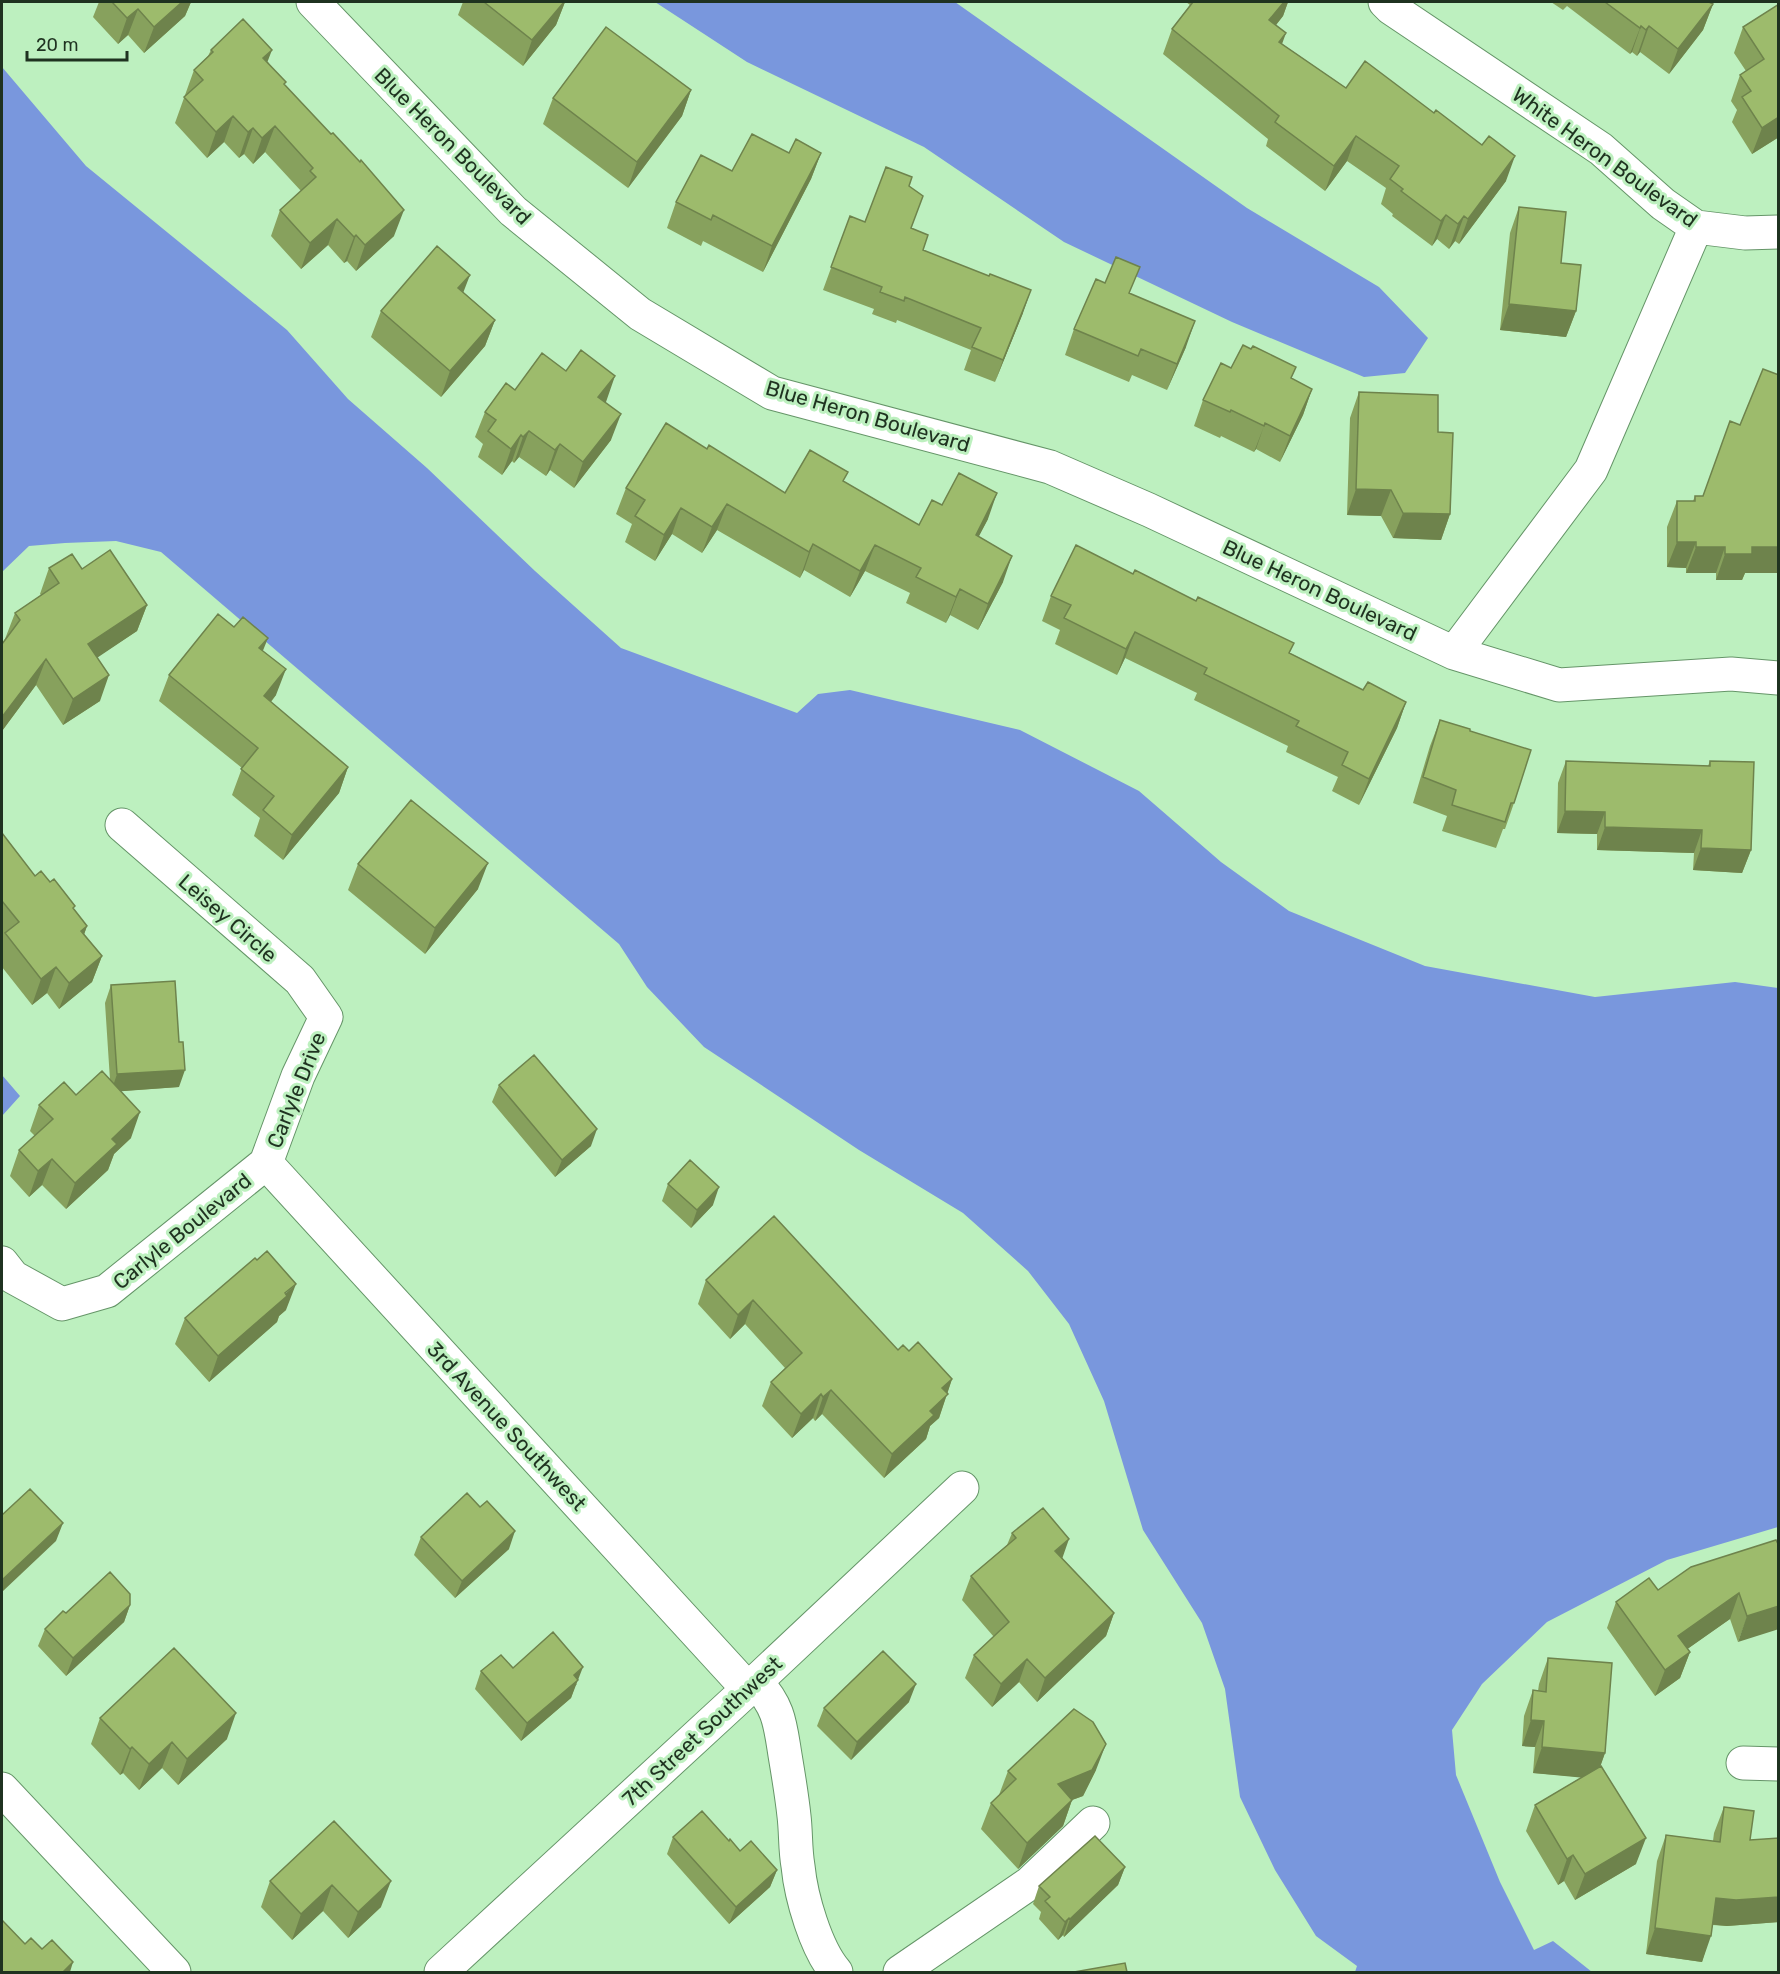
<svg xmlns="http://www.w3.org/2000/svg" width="1780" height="1974" viewBox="0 0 1780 1974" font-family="Rubik,sans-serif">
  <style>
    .water { fill: #7997dd }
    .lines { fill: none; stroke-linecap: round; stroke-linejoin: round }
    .minor-casing { stroke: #659568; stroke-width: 35 }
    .minor { stroke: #fff; stroke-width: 33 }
    .wall { fill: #87a15d }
    .shaded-wall { fill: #6e834c }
    .building { fill: #9dbb6c; stroke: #6e834c; stroke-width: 1.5 }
    .labels { text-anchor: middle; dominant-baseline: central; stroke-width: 6; stroke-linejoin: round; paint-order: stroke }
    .street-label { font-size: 21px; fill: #1f3220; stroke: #bdf0bf }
  </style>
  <rect width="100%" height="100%" fill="#bdf0bf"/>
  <path class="water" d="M655,2H955L1247,208L1379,287L1428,338L1405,373L1364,377L1232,322L1064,242L924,147L747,62Z
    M2,67L86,166L287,330L348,399L427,468L535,571L621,648L797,713L818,694L850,690L1020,730L1139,791L1221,862L1289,911L1425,966L1595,997L1735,982L1778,988V1527L1667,1560L1547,1622L1482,1684L1452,1730L1456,1775L1500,1882L1534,1950L1553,1941L1592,1972H1355L1357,1966L1316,1936L1275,1870L1240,1797L1225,1689L1202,1623L1143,1530L1104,1401L1069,1324L1028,1271L963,1213L859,1150L704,1047L647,987L619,944L161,552L116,541L65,543L29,546L2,572Z
    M2,1075L20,1096L2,1116Z"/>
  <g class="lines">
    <defs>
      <path id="minor" d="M313,2L513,211L640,314L772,393L1050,467L1149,510L1454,653L1559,685L1731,674L1778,678
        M1385,2L1391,8L1601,149L1663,204L1696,227L1745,233L1778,232
        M1454,653L1591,470L1696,227
        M122,825L300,980L326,1017L298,1076L266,1163
        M266,1163L748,1689
        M2,1263L13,1277L62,1304L107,1291L266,1163
        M756,1682C781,1709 780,1726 786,1761C789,1779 792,1797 794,1816C796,1832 795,1849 798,1866C801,1897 816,1949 836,1972
        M1743,1763L1778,1764
        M2,1789L174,1972
        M441,1972L748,1689L962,1488
        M900,1972L1030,1883L1093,1823"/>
    </defs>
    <use href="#minor" class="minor-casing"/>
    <use href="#minor" class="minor"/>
  </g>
  <path class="wall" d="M98,2H191L185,16L144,53L128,35L118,44L93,17L99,2Z
    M463,2H565L556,25L523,66L458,15Z
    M1186,2H1288L1283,16L1276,25L1282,44L1346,88L1506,181L1459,244L1455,241L1449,249L1437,239L1432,246L1392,216L1393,214L1381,204L1386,188L1347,161L1325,191L1266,146L1268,139L1163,54L1172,29L1190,5Z
    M1551,2H1709L1713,4L1703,30L1669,74L1640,52L1637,56L1632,52L1630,54L1567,6L1563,10Z
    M1779,4V137L1752,154L1732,122L1737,110L1731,101L1740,75L1746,71L1734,53L1743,27Z
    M211,50L268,62L394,236L356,271L347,261L344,263L328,245L301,269L271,236L280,210L301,191L265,152L253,164L244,154L239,158L224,142L207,158L175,123L194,70L208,56Z
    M691,90L682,116L628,188L543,124L553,98Z
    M789,153H821L811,179L763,272L703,241L701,246L667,228L676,202L732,171Z
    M909,186L911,228L923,250L1023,313L995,382L964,370L971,350L897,320L896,323L872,314L874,309L823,290L850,216L865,222Z
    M1519,207L1561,263L1576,311L1566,337L1500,330L1510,233Z
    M463,292L495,320L485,346L441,397L371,337L381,311Z
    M1131,294L1186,347L1167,390L1132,375L1129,382L1065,355L1074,329Z
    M1231,368L1292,379L1312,389L1303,415L1280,462L1256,449L1254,452L1221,436L1220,438L1194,426L1203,400Z
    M515,390L605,402L611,440L574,488L550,470L546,476L519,457L514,463L512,461L502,475L478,457L483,444L475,437L485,412Z
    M1359,392L1438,432L1450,514L1441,540L1393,538L1381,516L1347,515L1350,418Z
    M707,449L785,493L845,482L919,525L942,505L988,519L978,537L1003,582L978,630L950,615L946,623L906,603L910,593L865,571L850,597L804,570L800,578L717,530L702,553L672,534L655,561L625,542L632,524L616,514L626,488Z
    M1695,496L1745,573L1742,580H1716V573H1686V568L1667,567V527L1677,501H1693Z
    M49,568L82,569L147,605L137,631L97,657L100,701L63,725L36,685L2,731V644L5,639L15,613L41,595L40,594Z
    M1051,596L1290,653L1363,690L1406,702L1397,728L1359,805L1332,791L1338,777L1286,752L1288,746L1194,700L1197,693L1125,658L1117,675L1055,644L1060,630L1042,621Z
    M263,651L276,695L271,702L348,767L339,793L283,860L254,836L260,818L232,795L242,768L159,701L169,675Z
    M1440,720L1470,731L1514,803L1505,829H1503L1496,848L1442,831L1447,816L1413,803L1430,746Z
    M1566,761L1708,766L1710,761L1751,850L1742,873L1693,870L1694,853L1597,850V834L1557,833L1558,783Z
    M2,833L35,876L74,909L87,926L84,934L102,956L92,982L59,1009L47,993L32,1005L2,967Z
    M358,864L478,889L425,954L348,890Z
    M111,985L179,1087L121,1091L131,1138L114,1154L108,1170L66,1209L42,1185L29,1197L10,1176L19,1150L35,1136L30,1131L39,1105L76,1095L110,1080L105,1003Z
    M499,1085L591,1146L555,1177L492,1102Z
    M668,1184L713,1205L691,1228L662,1201Z
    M706,1280L898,1350L909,1351L952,1379L939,1418L930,1426L926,1439L884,1478L822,1414L815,1421L813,1418L792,1438L762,1406L771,1382L785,1368L745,1324L730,1339L698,1304Z
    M286,1310L279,1316L277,1322L209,1382L175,1344L185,1318Z
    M480,1507L509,1549L455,1598L414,1555L421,1537Z
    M1012,1533L1062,1558L1114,1613L1106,1636L1037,1702L1019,1682L992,1707L965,1678L974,1655L994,1637L962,1600L971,1576L1007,1545Z
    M1776,1540L1738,1642L1730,1619L1687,1649L1690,1652L1680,1678L1655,1696L1607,1628L1616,1602L1658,1590Z
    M130,1605L124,1622L66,1676L38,1646L45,1629L66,1613Z
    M1548,1658L1605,1753L1600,1766L1636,1864L1575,1900L1564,1881L1558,1885L1526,1831L1535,1805L1582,1777L1533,1773L1535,1747L1522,1746L1524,1716L1533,1690L1538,1691L1539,1684Z
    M513,1668L577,1684L575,1686L571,1698L521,1741L475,1689L481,1671Z
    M909,1702L851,1760L817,1726L824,1708Z
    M100,1718L227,1739L178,1785L162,1768L139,1790L123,1773L120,1775L91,1744Z
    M1096,1770L1083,1796L1072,1800L1063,1826L1018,1869L981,1829L991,1803L999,1795L1008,1771Z
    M1724,1807L1750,1840L1779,1838V1922L1727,1926L1713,1925L1702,1962L1646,1954L1657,1861L1666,1835L1713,1841L1714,1833Z
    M334,1821L381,1907L348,1938L323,1911L292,1940L261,1907L270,1881Z
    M673,1837L729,1841L740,1851L777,1870L770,1887L729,1924L667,1854Z
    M1125,1867L1118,1885L1064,1937L1063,1935L1058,1940L1039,1919L1041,1912L1033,1904L1039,1886Z"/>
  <path class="shaded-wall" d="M182,2H191L185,16L144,53L154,27Z
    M564,2H565L556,25L523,66L532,40Z
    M1284,2H1288L1283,16L1260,45L1269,20Z
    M1713,4L1703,30L1669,74L1678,49Z
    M138,9L128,35L118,44L127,18Z
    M1641,26L1632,52L1630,54L1640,28Z
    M1649,26L1640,52L1637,56L1646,30Z
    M1286,33L1277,58L1279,42Z
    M272,50L262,76L263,58Z
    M691,90L682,116L628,188L637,162Z
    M233,116L224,142L207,158L216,132Z
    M1779,117V137L1752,154L1762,128Z
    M275,126L265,152L253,164L262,138Z
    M253,128L244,154L239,158L248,132Z
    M1356,136L1347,161L1325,191L1334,166Z
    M821,153L811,179L763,272L772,246Z
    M1515,156L1506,181L1459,244L1468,219Z
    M404,210L394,236L356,271L365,245Z
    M1446,215L1437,239L1432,246L1441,221Z
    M1464,216L1455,241L1449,249L1458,224Z
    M337,219L328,245L301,269L310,243Z
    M356,235L347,261L344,263L354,237Z
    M470,275L460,301L458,288Z
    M1031,290L1023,313L995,382L1003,360Z
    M1509,304L1576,311L1566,337L1500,330Z
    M495,320L485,346L441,397L450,371Z
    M1195,321L1186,347L1167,390L1177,364Z
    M615,376L606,402L589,423L598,397Z
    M1312,389L1303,415L1280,462L1290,436Z
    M621,414L611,440L574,488L583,462Z
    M1265,423L1256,449L1254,452L1264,426Z
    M529,431L519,457L514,463L523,437Z
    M521,435L512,461L502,475L511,449Z
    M560,444L550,470L546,476L555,450Z
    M1356,489L1391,490L1381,516L1347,515Z
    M997,493L988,519L966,561L976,535Z
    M727,504L717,530L702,553L712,527Z
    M681,508L672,534L655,561L664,535Z
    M1403,513L1450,514L1441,540L1393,538Z
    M1677,542H1696L1686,568L1667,567Z
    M813,544L804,570L800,578L809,552Z
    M875,545L865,571L850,597L860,571Z
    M1696,547H1725L1716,573H1686Z
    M1752,547H1779V573H1745L1742,580H1716L1725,554Z
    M1012,556L1003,582L978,630L988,604Z
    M960,589L950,615L946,623L956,597Z
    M147,605L137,631L79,670L88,644Z
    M1135,632L1125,658L1117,675L1126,649Z
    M268,638L258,663L259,648Z
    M46,659L36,685L2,731V717Z
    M286,669L276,695L254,722L264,696Z
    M109,675L100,701L63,725L73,699Z
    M1406,702L1397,728L1359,805L1369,779Z
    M348,767L339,793L283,860L292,835Z
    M1565,811L1605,812L1597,834L1557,833Z
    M1605,827L1702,830L1694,853L1597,850Z
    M1701,848L1751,850L1742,873L1693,870Z
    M488,863L478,889L425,954L435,928Z
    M87,926L78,952L81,931Z
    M102,956L92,982L59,1009L69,983Z
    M56,967L47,993L32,1005L41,979Z
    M185,1070L179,1087L111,1092L117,1074Z
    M140,1112L131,1138L114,1154L108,1170L66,1209L75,1183L112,1139Z
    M597,1129L591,1146L555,1177L562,1160Z
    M52,1159L42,1185L29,1197L38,1171Z
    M719,1187L713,1205L691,1228L697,1210Z
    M296,1284L286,1310L279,1316L277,1322L209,1382L218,1356Z
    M753,1300L745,1324L730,1339L738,1315Z
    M952,1379L939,1418L930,1426L926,1439L884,1478L892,1454L930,1411L942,1388Z
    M831,1390L822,1414L815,1421L823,1397Z
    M821,1394L813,1418L792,1438L801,1414Z
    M63,1523L56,1541L2,1592V1580Z
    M515,1531L509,1549L455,1598L462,1581Z
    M1069,1539L1061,1562L1055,1551Z
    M1739,1593L1730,1619L1669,1662L1678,1636Z
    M130,1605L124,1622L66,1676L73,1658Z
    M1779,1606V1629L1738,1642L1747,1616Z
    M1114,1613L1106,1636L1037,1702L1045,1678Z
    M1690,1652L1680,1678L1655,1696L1665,1670Z
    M1027,1659L1019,1682L992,1707L1001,1684Z
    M583,1667L571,1698L521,1741L527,1723L574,1675Z
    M916,1684L909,1702L851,1760L857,1742Z
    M236,1713L227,1739L178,1785L187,1759Z
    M1531,1720L1544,1721L1535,1747L1522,1746Z
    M172,1742L162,1768L139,1790L149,1764Z
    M1106,1744L1096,1770L1083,1796L1072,1800L1063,1826L1018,1869L1027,1843L1058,1784Z
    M132,1747L123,1773L120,1775L130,1749Z
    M1542,1747L1605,1753L1596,1779L1533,1773Z
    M1646,1838L1636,1864L1575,1900L1585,1874Z
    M1573,1855L1564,1881L1558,1885L1567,1859Z
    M1125,1867L1118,1885L1064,1937L1070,1919Z
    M777,1870L770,1887L729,1924L736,1907Z
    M391,1881L381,1907L348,1938L358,1912Z
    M332,1885L323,1911L292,1940L301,1914Z
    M1779,1897V1922L1727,1926L1707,1924L1716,1898Z
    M1069,1918L1063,1935L1058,1940L1065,1922Z
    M1655,1928L1711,1936L1702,1962L1646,1954Z
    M73,1962L70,1972H63Z"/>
  <path class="building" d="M112,2H182L154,27L138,9L127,18Z
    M484,2H564L532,40Z
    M1193,2H1284L1269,20L1286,33L1279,42L1346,88L1365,61L1434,113L1436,110L1482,145L1489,136L1515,156L1468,219L1464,216L1458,224L1446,215L1441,221L1401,191L1403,189L1390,179L1399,166L1356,136L1334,166L1275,122L1279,116L1172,29Z
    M1605,2H1709L1713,4L1678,49L1649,26L1646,30L1641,26L1640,28Z
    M1779,4V117L1762,128L1742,97L1751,91L1740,75L1764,59L1743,27Z
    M243,19L272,50L263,58L286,82L284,84L331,134L333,133L360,162L361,160L404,210L365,245L356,235L354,237L337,219L310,243L280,210L316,177L310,171L313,168L275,126L262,138L253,128L248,132L233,116L216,132L184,97L203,80L194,70L213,52L211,50Z
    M606,27L691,90L637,162L553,98Z
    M752,134L789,153L796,139L821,153L772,246L713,215L711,220L676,202L701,155L732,171Z
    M886,167L912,177L909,186L923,196L911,228L928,235L923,250L989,276L990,274L1031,290L1003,360L972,347L981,328L905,297L904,301L880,292L882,287L831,267L850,216L865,222Z
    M1519,207L1566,212L1561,263L1581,265L1576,311L1509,304Z
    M437,246L470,275L458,288L495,320L450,371L381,311Z
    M1116,257L1140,267L1129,293L1195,321L1177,364L1141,349L1138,356L1074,329L1096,279L1105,283Z
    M1243,345L1251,349L1253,346L1296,367L1291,378L1312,389L1290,436L1265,423L1264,426L1231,410L1230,412L1203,400L1221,363L1231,368Z
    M581,350L615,376L598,397L621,414L583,462L560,444L555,450L529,431L523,437L521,435L511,449L488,431L496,420L485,412L506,383L515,390L542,353L566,371Z
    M1763,369L1779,375V547H1752V554H1725V547H1696V542H1677V501H1695V496H1703L1730,421L1740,425Z
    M1359,392L1438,395V432L1453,433L1450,514L1403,513L1391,490L1356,489Z
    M666,423L707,449L709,445L785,493L810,450L848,472L843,481L919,525L932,500L942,505L959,473L997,493L976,535L1012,556L988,604L960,589L956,597L916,577L921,568L875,545L860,571L813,544L809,552L727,504L712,527L681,508L664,535L635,516L645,500L626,488Z
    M1076,545L1133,574L1135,570L1196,601L1198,597L1294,643L1289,653L1363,690L1368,682L1406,702L1369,779L1342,765L1348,752L1296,726L1299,721L1204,674L1207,668L1135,632L1126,649L1064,618L1071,605L1051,596Z
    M110,550L147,605L88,644L109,675L73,699L46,659L2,717V644L20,620L15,613L59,583L49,568L72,554L82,569Z
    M218,614L234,627L243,617L268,638L259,648L286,669L264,696L348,767L292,835L263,810L274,796L241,769L258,748L169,675Z
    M1440,720L1470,729V731L1531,750L1514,803H1511L1505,822L1452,805L1456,790L1423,777Z
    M1566,761L1710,766V761L1754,762L1751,850L1701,848L1702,830L1605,827V812L1565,811Z
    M411,800L488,863L435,928L358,864Z
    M2,833L35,876L41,871L50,882L54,879L75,906L73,908L87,926L81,931L102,956L69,983L56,967L41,979L5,933L19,922L2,901Z
    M175,981L179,1042H183L185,1070L117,1074L111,985Z
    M534,1055L597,1129L562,1160L499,1085Z
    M102,1071L140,1112L112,1139L117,1144L75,1183L52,1159L38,1171L19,1150L53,1119L39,1105L64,1082L76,1095Z
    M690,1160L719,1187L697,1210L668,1184Z
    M774,1216L898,1350L903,1345L909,1351L918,1342L952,1379L942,1388L948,1394L930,1411L934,1415L892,1454L831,1390L823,1397L821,1394L801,1414L771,1382L802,1353L753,1300L738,1315L706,1280Z
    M267,1251L296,1284L285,1293L287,1296L218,1356L185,1318L255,1258L257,1260Z
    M30,1489L63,1523L2,1580V1515Z
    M467,1493L480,1507L487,1501L515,1531L462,1581L421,1537Z
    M1043,1508L1069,1539L1055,1551L1114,1613L1045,1678L1027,1659L1001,1684L974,1655L1009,1622L971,1576L1016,1538L1012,1533Z
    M1776,1540L1779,1546V1606L1747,1616L1739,1593L1678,1636L1690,1652L1665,1670L1616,1602L1649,1578L1658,1590L1691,1567Z
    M110,1572L130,1594V1605L73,1658L45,1629L63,1611L66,1613Z
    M553,1632L583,1667L574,1675L578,1680L527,1723L481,1671L501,1655L513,1668Z
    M174,1648L236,1713L187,1759L172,1742L149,1764L132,1747L130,1749L100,1718Z
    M883,1651L916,1684L857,1742L824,1708Z
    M1548,1658L1612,1663L1605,1753L1542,1747L1544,1721L1531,1720L1533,1690L1546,1692Z
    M1074,1709L1093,1722L1106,1744L1092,1770L1058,1784L1072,1800L1027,1843L991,1803L1016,1779L1008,1771Z
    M1601,1766L1646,1838L1585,1874L1573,1855L1567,1859L1535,1805Z
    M1724,1807L1754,1811L1750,1840L1779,1838V1897L1736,1900L1716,1898L1711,1936L1655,1928L1666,1835L1720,1842Z
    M702,1811L729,1841L730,1839L740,1851L751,1841L777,1870L736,1907L673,1837Z
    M334,1821L391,1881L358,1912L332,1885L301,1914L270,1881Z
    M1095,1836L1125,1867L1070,1919L1069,1918L1065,1922L1045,1901L1050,1897L1039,1886Z
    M2,1920L25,1944L31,1938L42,1949L52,1940L73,1962L64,1971L65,1972H2Z
    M1125,1963L1127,1972H1074Z"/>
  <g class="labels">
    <g class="street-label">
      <text transform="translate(453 146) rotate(45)">Blue Heron Boulevard</text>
      <text transform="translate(1605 157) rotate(36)">White Heron Boulevard</text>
      <text transform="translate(868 416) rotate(16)">Blue Heron Boulevard</text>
      <text transform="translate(1320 590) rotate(25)">Blue Heron Boulevard</text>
      <text transform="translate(228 918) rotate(41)">Leisey Circle</text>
      <text transform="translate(296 1090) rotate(-68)">Carlyle Drive</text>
      <text transform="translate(182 1231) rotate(-39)">Carlyle Boulevard</text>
      <text transform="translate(507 1426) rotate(47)">3rd Avenue Southwest</text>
      <text transform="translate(702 1731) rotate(-43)">7th Street Southwest</text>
    </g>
  </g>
  <rect width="1780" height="1974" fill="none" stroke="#1f3220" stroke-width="6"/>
  <path d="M27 51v9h100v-9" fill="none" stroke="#1f3220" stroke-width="3"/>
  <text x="36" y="51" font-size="18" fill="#1f3220" stroke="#bdf0bf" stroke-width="4.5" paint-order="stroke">20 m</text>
</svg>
